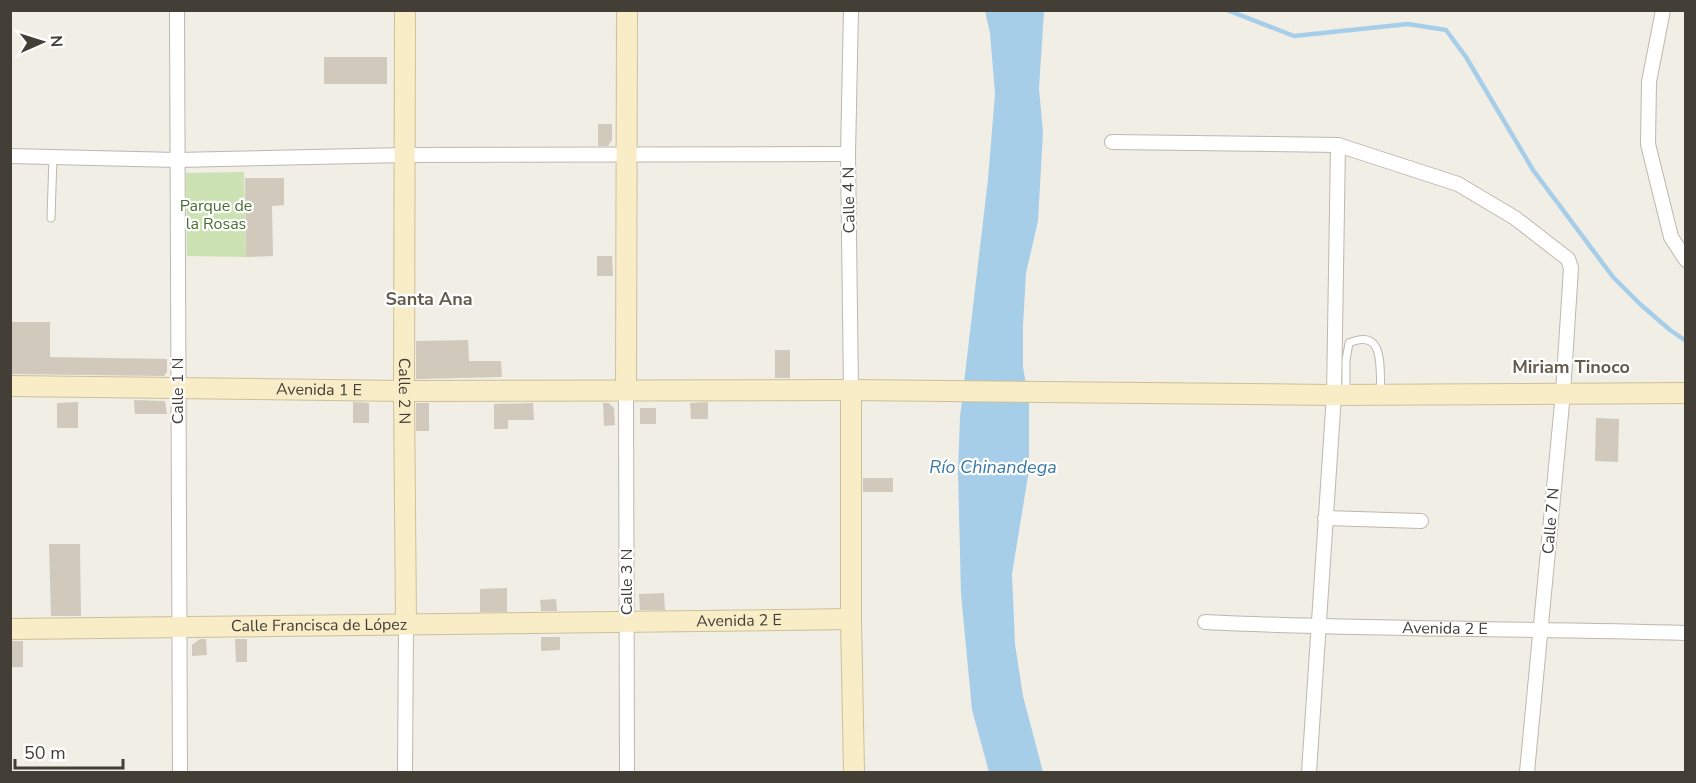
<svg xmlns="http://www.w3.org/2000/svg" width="1696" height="783" viewBox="0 0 1696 783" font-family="'Nunito Sans',sans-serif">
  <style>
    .green { fill: #cce2b2 }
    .water { fill: #a7cee8 }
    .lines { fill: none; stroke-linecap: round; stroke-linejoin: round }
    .stream { stroke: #a7cee8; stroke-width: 4.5 }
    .building { fill: #d1c9bc }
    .lane-casing { stroke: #beb8ac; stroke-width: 9 }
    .street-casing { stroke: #beb8ac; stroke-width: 16 }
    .secondary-casing { stroke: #ccc099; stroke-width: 22 }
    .lane { stroke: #fff; stroke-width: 7 }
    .street { stroke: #fff; stroke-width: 14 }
    .secondary { stroke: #f9edc8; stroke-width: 20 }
    .labels { text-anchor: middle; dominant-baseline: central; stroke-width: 4.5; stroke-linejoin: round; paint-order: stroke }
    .street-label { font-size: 16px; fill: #433e36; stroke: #fff }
    .park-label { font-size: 16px; fill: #476f2f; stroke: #fff }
    .neighbourhood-label { font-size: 18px; font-weight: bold; fill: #655c4e; stroke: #fff }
    .water-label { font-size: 18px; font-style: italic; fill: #3a77a4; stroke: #fff }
  </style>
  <rect width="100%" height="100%" fill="#f1eee6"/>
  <path class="green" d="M244,172L246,257L187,256L186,173Z"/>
  <path class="water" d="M985,11H1044L1039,89L1043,132L1038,221L1026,273L1023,326V367L1029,402V470L1012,574L1015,644L1023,696L1043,772H989L972,710L961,594L958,472L960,417L988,179L995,94L990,33Z"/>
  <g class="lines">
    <path class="stream" d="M1227,10L1294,36L1408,24L1446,30L1466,57L1533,170L1613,277L1640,304L1670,330L1686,341"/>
  </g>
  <path class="building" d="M324,57H387V84H324Z
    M598,124H612V140L608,146H598Z
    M245,178H284V205L272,206L273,256L246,257Z
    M597,256H612L613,276H597Z
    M10,322H50V357L167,359V372L164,376L10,374Z
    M468,340L469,361H501L502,377L416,379V341Z
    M775,350H790V378H775Z
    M134,400L165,401L167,414H135Z
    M78,402V428H57V403Z
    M353,402L369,403V423H353Z
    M708,402V419H691L690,403Z
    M416,403H429V431H416Z
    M533,403L534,420H508V429H494V404Z
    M603,403H609L614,408L615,425L604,426Z
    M640,408H656V424H640Z
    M1596,418L1619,419L1618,462L1595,461Z
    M863,478H893V492H863Z
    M49,544H80L81,616H51Z
    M507,588V612H480V589Z
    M664,593L665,610H640L639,594Z
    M556,599L557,611H541L540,600Z
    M541,637H560V650L541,651Z
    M200,639H206L207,655L192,656V645Z
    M235,639H247V662H236Z
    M10,641H23V667H10Z"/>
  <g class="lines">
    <defs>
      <path id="lane" d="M51,218L53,157
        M1346,392V360L1349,343C1386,327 1379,369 1381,392"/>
      <g id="street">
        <path d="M177,10L180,772"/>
        <path d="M1663,10L1649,82L1648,144L1671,237L1686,260"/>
        <path d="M1112,142L1338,145L1458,184L1515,218L1568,259L1571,268L1563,393L1527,772"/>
        <path d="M10,156L177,160L405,155L848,154"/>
        <path d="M851,390L848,154L851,10"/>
        <path d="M626,391L627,772"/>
        <path d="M1325,518L1421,521"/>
        <path id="s1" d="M1205,622C1365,630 1525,628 1686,633"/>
        <path d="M405,772L406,623"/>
        <path d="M1309,772L1334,395L1338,145"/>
      </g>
      <g id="secondary">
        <path id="s2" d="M405,10L404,391L406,623"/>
        <path id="s3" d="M10,386L404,391L851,390L1334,395L1686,393"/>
        <path d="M851,390V619L854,772"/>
        <path d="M626,391L627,10"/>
        <path id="s4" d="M10,629C291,625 571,624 851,619"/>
      </g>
    </defs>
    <use href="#lane" class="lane-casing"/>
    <use href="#street" class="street-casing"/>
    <use href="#secondary" class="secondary-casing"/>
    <use href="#lane" class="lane"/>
    <use href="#street" class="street"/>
    <use href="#secondary" class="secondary"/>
  </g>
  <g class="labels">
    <g class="street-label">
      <text transform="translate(849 200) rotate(-91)">Calle 4 N</text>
      <text stroke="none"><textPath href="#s3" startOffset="309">Avenida 1 E</textPath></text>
      <text transform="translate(178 391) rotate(-90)">Calle 1 N</text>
      <text stroke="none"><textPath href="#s2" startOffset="381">Calle 2 N</textPath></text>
      <text transform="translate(1551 521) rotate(-85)">Calle 7 N</text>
      <text transform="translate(627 582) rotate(-90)">Calle 3 N</text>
      <text stroke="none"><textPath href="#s4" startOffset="729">Avenida 2 E</textPath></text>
      <text stroke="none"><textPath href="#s4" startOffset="309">Calle Francisca de López</textPath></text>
      <text stroke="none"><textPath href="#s1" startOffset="240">Avenida 2 E</textPath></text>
    </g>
    <g class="park-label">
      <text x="216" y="206">Parque de<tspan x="216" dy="18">la Rosas</tspan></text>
    </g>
    <g class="neighbourhood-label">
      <text x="429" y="299">Santa Ana</text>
      <text x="1571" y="367">Miriam Tinoco</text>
    </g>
    <g class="water-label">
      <text x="993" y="467">Río Chinandega</text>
    </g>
  </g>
  <rect width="1696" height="783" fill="none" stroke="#433e36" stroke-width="24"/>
  <g transform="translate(42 42) rotate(87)" stroke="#ffffff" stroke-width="4.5" paint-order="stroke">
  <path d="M0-4.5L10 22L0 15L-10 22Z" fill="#433e36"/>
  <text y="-9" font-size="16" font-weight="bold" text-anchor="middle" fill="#433e36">N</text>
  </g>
  <path d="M15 759v9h108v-9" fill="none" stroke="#433e36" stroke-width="3"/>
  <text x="24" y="759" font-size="18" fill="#433e36" stroke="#ffffff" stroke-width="4.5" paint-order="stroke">50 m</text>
</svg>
